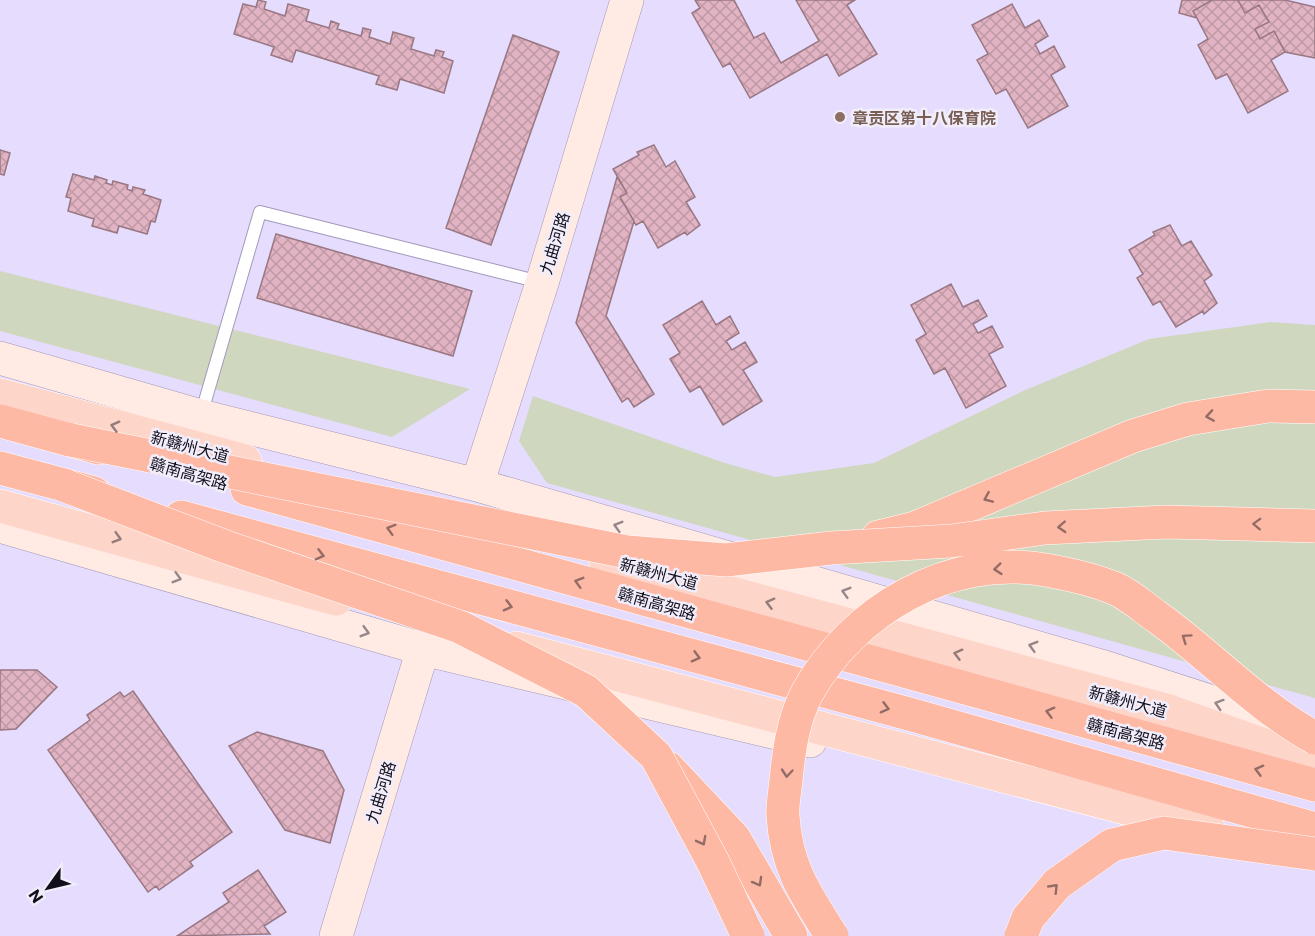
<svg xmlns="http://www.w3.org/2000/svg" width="1315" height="936" viewBox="0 0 1315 936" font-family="Commissioner,'Noto Sans SC',sans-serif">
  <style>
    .green { fill: #cfd7bf }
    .building { fill: url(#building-cross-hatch); stroke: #997783; stroke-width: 1.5 }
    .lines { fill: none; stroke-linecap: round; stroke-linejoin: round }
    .lane-casing { stroke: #a399b9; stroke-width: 14 }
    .secondary-casing { stroke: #a399b9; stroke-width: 34 }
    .primary-casing { stroke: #fff; stroke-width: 34 }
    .highway-casing { stroke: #fff; stroke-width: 34 }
    .lane { stroke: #fff; stroke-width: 12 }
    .secondary { stroke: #ffeae4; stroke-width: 33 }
    .primary { stroke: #fed5c9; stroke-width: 33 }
    .highway { stroke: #feb9a5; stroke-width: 33 }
    .highway-bridge-casing { stroke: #fff; stroke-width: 34; stroke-linecap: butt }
    .highway-bridge { stroke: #feb9a5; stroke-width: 33 }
    .oneway { stroke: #946c66 }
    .oneway2 { stroke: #947c7a }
    .oneway3 { stroke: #958789 }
    .education-dot { fill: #8d6e63; stroke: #f1edfa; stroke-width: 2 }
    .labels { text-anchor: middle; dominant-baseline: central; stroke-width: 5; stroke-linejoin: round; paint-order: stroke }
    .education-label { font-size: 16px; font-weight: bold; fill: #785e54; stroke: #f1edfa; text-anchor: start }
    .street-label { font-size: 16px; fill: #130f1a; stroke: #f1edfa }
  </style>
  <defs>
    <pattern id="building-cross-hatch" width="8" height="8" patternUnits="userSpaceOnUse" patternTransform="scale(1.5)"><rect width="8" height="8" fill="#e1b3c3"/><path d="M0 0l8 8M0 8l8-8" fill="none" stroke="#c099a7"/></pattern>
  </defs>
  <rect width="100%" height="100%" fill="#e6dcfd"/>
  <path class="green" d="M0,271L470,389L392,437L0,331Z
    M1271,322L1315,325V698L547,483L519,441L533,396L725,463L775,477L874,463L1023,391L1149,339Z"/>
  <path class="building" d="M258,0L266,2L264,9L285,16L288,4L309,10L306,21L329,28L331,21L339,24L337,29L361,36L363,28L371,30L369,37L390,44L393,32L414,38L411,49L434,56L436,50L444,52L442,57L453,61L444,93L400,79L397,90L376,84L379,76L296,50L292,62L271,55L274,47L234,34L243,4L256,7Z
    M695,0H734L754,38L764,33L781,63L819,41L796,0H855L847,5L877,54L839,76L827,54L750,98L730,63L723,67L692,13L700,8Z
    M1182,0H1212L1193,11L1197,18L1179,13Z
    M1212,0H1238L1245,13L1259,5L1269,22L1255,29L1260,39L1274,31L1285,52L1271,60L1288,91L1248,113L1227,74L1216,79L1198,45L1208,39L1193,11Z
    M1238,0H1285L1315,7V58L1285,52L1274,31L1260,39L1255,29L1269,22L1259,5L1245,13Z
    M1012,4L1025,28L1039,20L1048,36L1035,44L1040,54L1054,46L1065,67L1051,75L1068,106L1028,128L1006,89L996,94L977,60L988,54L972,25Z
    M513,35L559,52L491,245L446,228Z
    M654,145L666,167L675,161L695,197L686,202L700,225L687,235L685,232L658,248L643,221L636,225L620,197L627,193L613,169L639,155L637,152Z
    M0,150L10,153L4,175L0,174Z
    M73,174L94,180L95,176L107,180L106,183L112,185L113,181L128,185L127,189L132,191L133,187L145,190L143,194L161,200L155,222L151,221L147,234L119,226L117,233L92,226L94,219L68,211L71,198L66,197Z
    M617,177L627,193L620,197L634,221L606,316L654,394L634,407L628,398L622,402L576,323Z
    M1170,225L1182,246L1191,241L1212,275L1204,281L1217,303L1204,314L1203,311L1176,327L1160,301L1153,305L1137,278L1143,274L1129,250L1155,235L1153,232Z
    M276,234L472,291L453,356L257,298Z
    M951,284L963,307L978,300L987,316L973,324L978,333L992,326L1003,347L989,354L1006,386L966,408L945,368L934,374L916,340L926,334L911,305Z
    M702,301L716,325L730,316L739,333L726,341L732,350L745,342L757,362L743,370L762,401L723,425L700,386L690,392L670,359L680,353L663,325Z
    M0,670H37L57,687L16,729L0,730Z
    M133,691L232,832L190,862L193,866L159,890L156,886L148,892L48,750L90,720L87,715L120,692L124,697Z
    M257,732L323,751L344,790L330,843L285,830L229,746Z
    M258,870L286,912L264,926L270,934L177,936L229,902L223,893Z"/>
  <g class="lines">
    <defs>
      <path id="lane" d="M201,415L260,212L540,282"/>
      <path id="secondary" d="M0,358L201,416L477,485L1101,666L1293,728
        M477,485L542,283L627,0
        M0,526L423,649L810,741
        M336,936L423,649"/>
      <path id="primary" d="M0,395L245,461
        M0,506L336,599
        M605,559L1169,711L1315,763
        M516,648L1209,830"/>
      <path id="highway" d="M0,421L99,448
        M0,468L94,493
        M247,489L1315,785
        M181,517L909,714L1315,829
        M878,537L915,528L1133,436L1188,419L1268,406L1315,407
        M668,768L734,838L791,936"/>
    </defs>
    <use href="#lane" class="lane-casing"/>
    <use href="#secondary" class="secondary-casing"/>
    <use href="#primary" class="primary-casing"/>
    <use href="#highway" class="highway-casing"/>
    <use href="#lane" class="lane"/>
    <use href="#secondary" class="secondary"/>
    <use href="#primary" class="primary"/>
    <use href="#highway" class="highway"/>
    <defs>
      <path id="highway-bridge" d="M71,440L627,552L726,560L831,548L951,541L1045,528L1166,522L1315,526
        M66,486L226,547L460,627L586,691L656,756L713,862L748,936
        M832,936C806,895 786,867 783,816C782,805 785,792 786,780C789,750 793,720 807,693C853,610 950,553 1046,570C1068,574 1095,580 1116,589C1130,595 1144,608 1157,617C1210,655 1257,706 1315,738
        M1021,936L1028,918L1057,884L1112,845L1164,833L1315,854"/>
    </defs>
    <use href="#highway-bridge" class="highway-bridge-casing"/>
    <use href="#highway-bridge" class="highway-bridge"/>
  </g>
  <defs><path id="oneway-chevron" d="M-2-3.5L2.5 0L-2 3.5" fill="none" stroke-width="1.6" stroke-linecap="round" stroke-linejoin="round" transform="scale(1.5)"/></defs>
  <g class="oneway">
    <use href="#oneway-chevron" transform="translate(1210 416) rotate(171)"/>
    <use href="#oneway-chevron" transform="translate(988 498) rotate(157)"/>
    <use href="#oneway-chevron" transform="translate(1257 524) rotate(-178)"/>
    <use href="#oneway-chevron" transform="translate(1062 527) rotate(177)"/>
    <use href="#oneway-chevron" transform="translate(391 529) rotate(-164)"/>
    <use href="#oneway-chevron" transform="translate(320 555) rotate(15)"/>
    <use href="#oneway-chevron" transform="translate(998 569) rotate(174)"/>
    <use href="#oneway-chevron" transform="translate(579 582) rotate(-164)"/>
    <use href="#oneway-chevron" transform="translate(508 606) rotate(15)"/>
    <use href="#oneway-chevron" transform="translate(1186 638) rotate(-145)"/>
    <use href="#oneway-chevron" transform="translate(696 657) rotate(15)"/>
    <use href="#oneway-chevron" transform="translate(885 708) rotate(15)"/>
    <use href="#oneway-chevron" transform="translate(1050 712) rotate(-165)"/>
    <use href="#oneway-chevron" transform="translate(1259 770) rotate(-165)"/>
    <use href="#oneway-chevron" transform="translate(787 773) rotate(95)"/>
    <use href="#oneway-chevron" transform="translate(702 841) rotate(62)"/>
    <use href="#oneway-chevron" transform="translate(758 882) rotate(61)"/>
    <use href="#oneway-chevron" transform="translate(1054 888) rotate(-46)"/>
  </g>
  <g class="oneway2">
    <use href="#oneway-chevron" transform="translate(115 426) rotate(-165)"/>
    <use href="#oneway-chevron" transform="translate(117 538) rotate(16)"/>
    <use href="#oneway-chevron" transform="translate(770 603) rotate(-165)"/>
    <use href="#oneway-chevron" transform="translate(958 654) rotate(-165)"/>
  </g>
  <g class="oneway3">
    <use href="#oneway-chevron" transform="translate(618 526) rotate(-164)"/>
    <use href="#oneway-chevron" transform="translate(177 578) rotate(16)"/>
    <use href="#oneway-chevron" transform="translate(846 592) rotate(-164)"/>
    <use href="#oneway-chevron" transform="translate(365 632) rotate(16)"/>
    <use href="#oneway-chevron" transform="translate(1033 646) rotate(-164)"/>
    <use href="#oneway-chevron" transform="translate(1219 704) rotate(-162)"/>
  </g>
  <circle class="education-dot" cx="840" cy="117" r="6"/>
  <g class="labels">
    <g class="education-label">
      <text x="852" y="117">章贡区第十八保育院</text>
    </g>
    <g class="street-label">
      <text transform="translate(554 243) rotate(-73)">九曲河路</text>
      <text transform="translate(190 446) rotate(15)">新赣州大道</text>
      <text transform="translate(189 473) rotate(16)">赣南高架路</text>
      <text transform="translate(659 573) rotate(15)">新赣州大道</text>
      <text transform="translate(657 603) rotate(16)">赣南高架路</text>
      <text transform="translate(1128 701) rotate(15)">新赣州大道</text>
      <text transform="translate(1126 733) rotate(15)">赣南高架路</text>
      <text transform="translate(380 792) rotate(-73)">九曲河路</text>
    </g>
  </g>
  <g transform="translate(48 888) rotate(236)" stroke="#f1edfa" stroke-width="4.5" paint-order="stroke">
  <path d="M0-4.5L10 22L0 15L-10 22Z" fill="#130f1a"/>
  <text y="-9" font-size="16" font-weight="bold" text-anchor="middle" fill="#130f1a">N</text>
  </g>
</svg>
